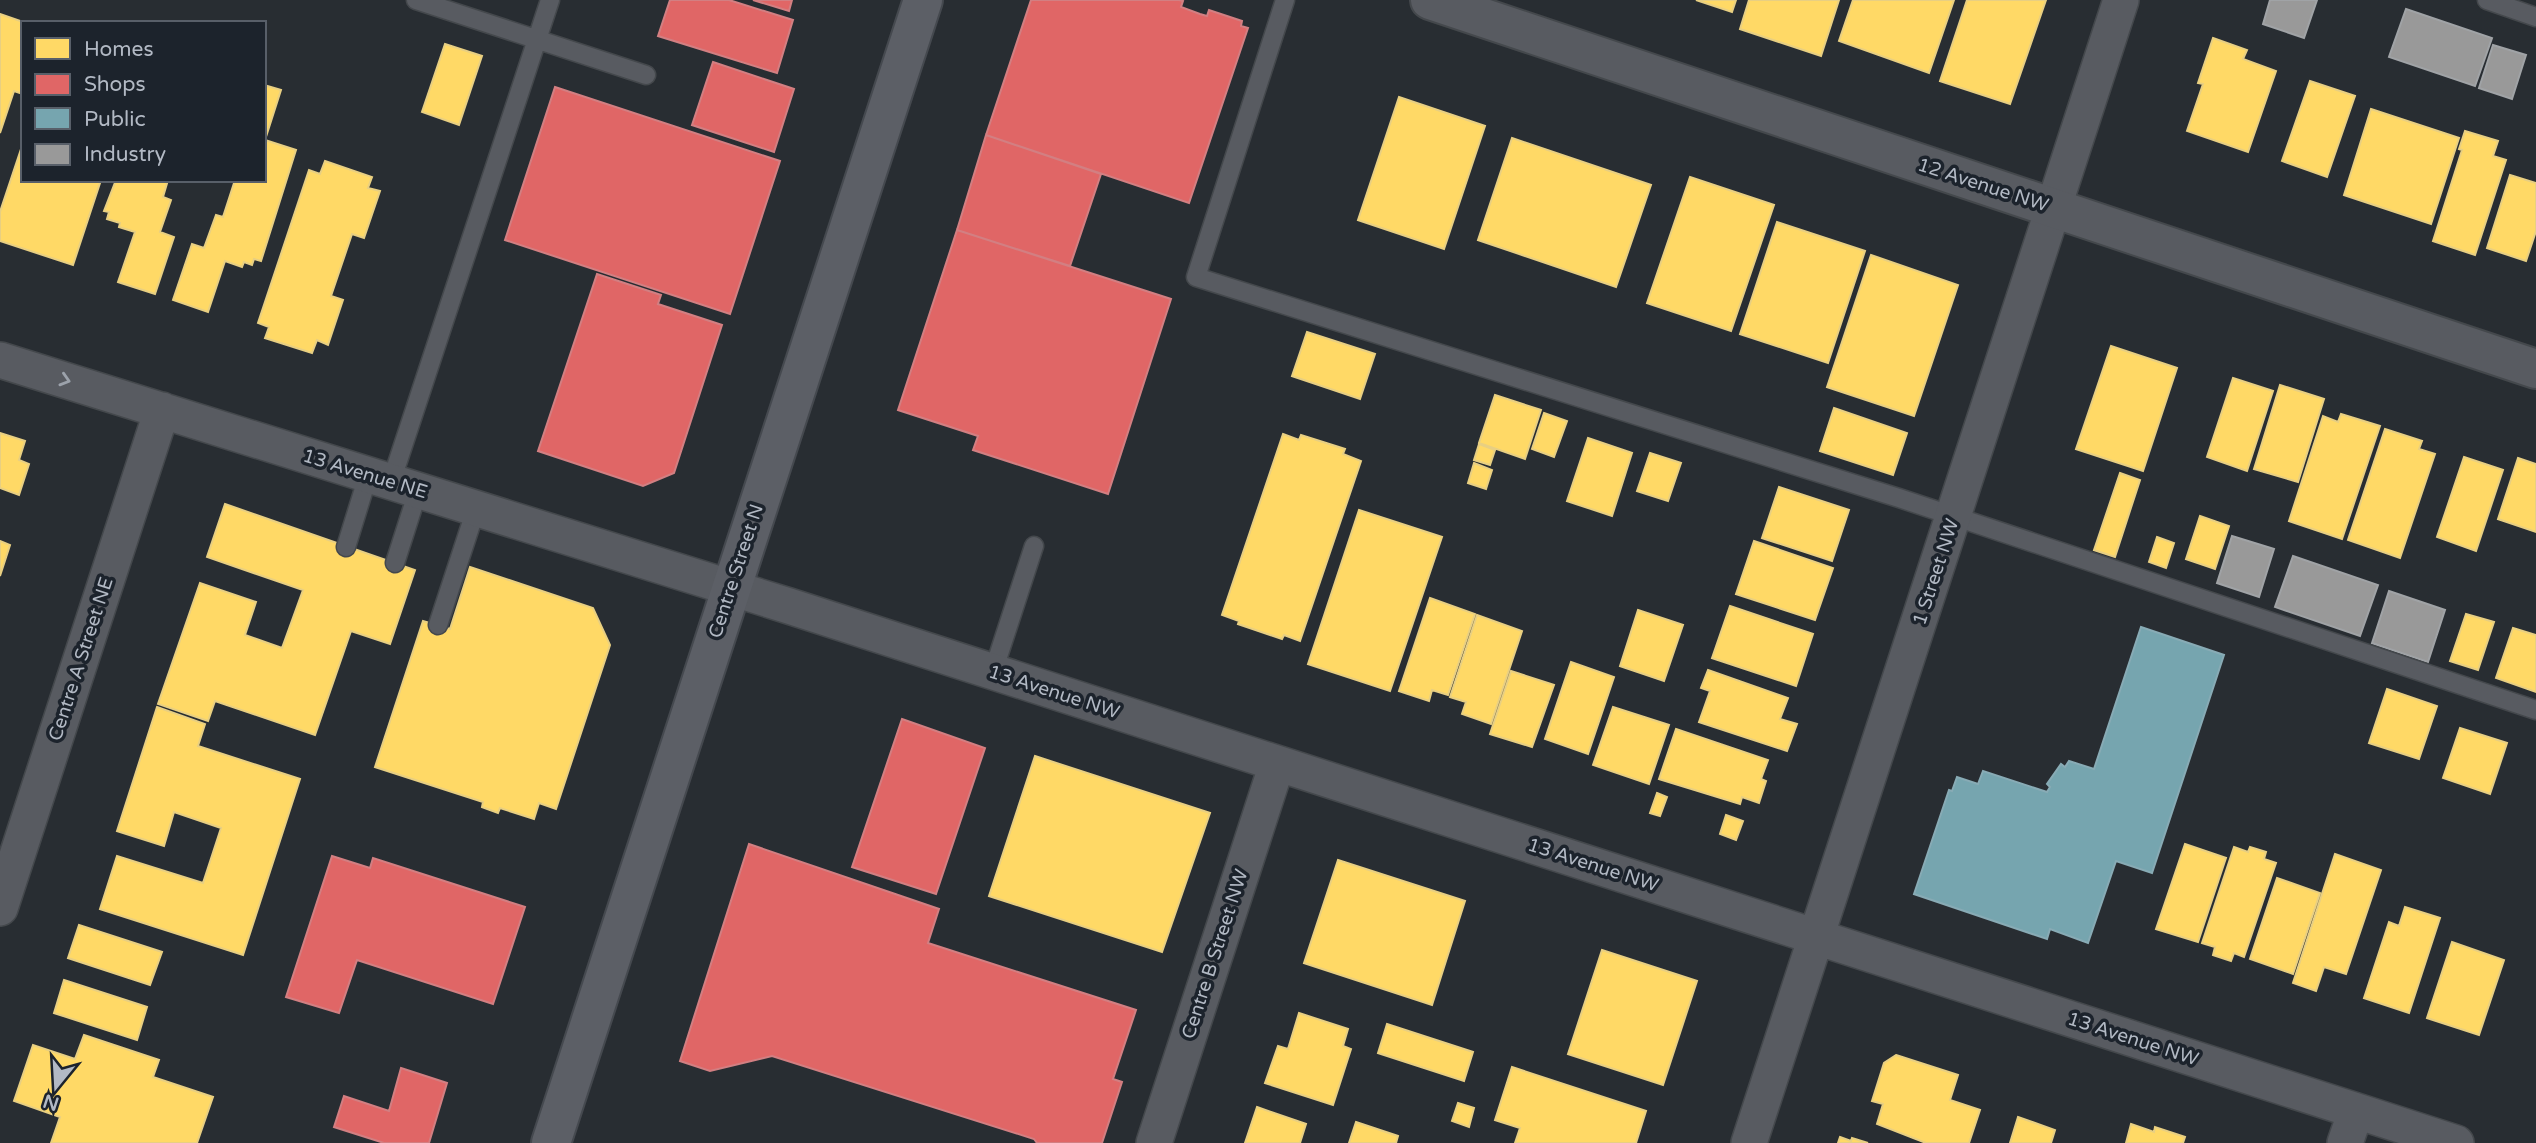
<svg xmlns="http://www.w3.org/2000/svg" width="2536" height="1143" viewBox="0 0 2536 1143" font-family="'Varela Round',sans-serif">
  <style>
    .homes { fill: #ffd966; stroke: #e8cf82; stroke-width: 2 }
    .shops { fill: #e06666; stroke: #d27f82; stroke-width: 2 }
    .public { fill: #76a5af; stroke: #88abb5; stroke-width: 2 }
    .industry { fill: #999; stroke: #a0a3a6; stroke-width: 2 }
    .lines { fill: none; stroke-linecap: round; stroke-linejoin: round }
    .service-casing { stroke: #44484c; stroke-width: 21 }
    .minor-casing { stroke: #44484c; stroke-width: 38 }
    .tertiary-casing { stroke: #44484c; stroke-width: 42 }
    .secondary-casing { stroke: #45494f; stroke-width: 42 }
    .service { stroke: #585b61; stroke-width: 18 }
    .minor { stroke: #585b61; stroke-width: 35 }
    .tertiary { stroke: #585b61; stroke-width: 38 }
    .secondary { stroke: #5c5f66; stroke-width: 38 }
    .oneway { stroke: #9ca2ab }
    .labels { text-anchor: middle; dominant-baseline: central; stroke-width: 7; stroke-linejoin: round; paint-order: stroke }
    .street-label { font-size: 19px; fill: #b2b9c4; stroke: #1c232c }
  </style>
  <rect width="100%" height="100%" fill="#282d32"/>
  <path class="homes" d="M1696,0H1736L1732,12Z
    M1749,0H1839L1821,56L1740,29Z
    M1853,0H1954L1929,73L1839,41Z
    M1967,0H2046L2010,104L1940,81Z
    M0,14L26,23H23V94L14,91L0,133Z
    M2213,38L2247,50L2243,59L2276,71L2248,152L2187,131L2203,84L2198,83Z
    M445,44L482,56L459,125L422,112Z
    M2310,81L2355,96L2327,177L2282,161Z
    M264,85L281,90L265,140L296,150L261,261L254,259L252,265L244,262L242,267L225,261L208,312L173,300L192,244L204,248L216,215L223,217L235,180H264Z
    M1399,97L1485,126L1444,249L1358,220Z
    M2371,109L2459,138L2431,224L2344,195Z
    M2465,131L2498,141L2493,156L2506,160L2475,255L2433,241L2462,150L2459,149Z
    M1512,138L1651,185L1616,287L1478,240Z
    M23,143V180H101L73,265L0,241V212Z
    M325,161L372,177L368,188L380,191L364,238L352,234L331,296L343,300L328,345L317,340L312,353L265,338L269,327L258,323L309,170L320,174Z
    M2510,175L2536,183V231L2526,261L2487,248Z
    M1690,177L1774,205L1731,331L1647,303Z
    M116,180H168L163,197L171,200L160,232L174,237L155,294L118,282L135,232L119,227L120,223L107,219L109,212L104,211Z
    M1777,222L1865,251L1828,363L1740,334Z
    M1871,255L1958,285L1914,416L1827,387Z
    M1307,332L1375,354L1360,399L1292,376Z
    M2111,346L2177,368L2143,471L2076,449Z
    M2233,378L2273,391L2247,471L2207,457Z
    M2280,385L2324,399L2298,482L2254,469Z
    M1495,395L1541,410L1525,459L1479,443Z
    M1834,408L1907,433L1893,475L1820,451Z
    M1544,413L1567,421L1554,457L1532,449Z
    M2341,414L2380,426L2342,539L2289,521L2323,416L2338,422Z
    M2385,429L2422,441L2419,449L2435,454L2400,558L2348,540Z
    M0,433L25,441L19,460L29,464L19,495L0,488Z
    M1283,434L1299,440L1301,435L1345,449L1343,454L1361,461L1300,641L1284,635L1282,639L1238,624L1239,621L1222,615Z
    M1588,438L1632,453L1612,516L1567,501Z
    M1479,444L1495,450L1490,465L1474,460Z
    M1650,453L1681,463L1668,501L1637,491Z
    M2464,457L2503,470L2476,551L2437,537Z
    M2518,458L2536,464V532L2498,519Z
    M1474,463L1492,470L1486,489L1468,483Z
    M2120,473L2140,480L2115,557L2094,550Z
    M1779,487L1849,510L1832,561L1762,538Z
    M225,504L415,570L390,644L351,631L315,735L215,701L208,721L158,704L200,583L256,602L245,635L282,648L303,590L207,557Z
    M1359,510L1442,537L1390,691L1308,664Z
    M2200,516L2229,526L2215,569L2186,559Z
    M2157,537L2174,543L2166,568L2149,562Z
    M0,541L10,545L0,576Z
    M1754,541L1833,568L1815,620L1736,594Z
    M470,567L593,608L610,645L556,809L539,803L534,819L500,808L498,813L482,807L483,802L375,767L423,621L450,629Z
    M1430,598L1475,614L1448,695L1432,690L1429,701L1399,691Z
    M1730,606L1813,634L1796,686L1712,658Z
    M1638,610L1683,625L1664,681L1620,666Z
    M2466,614L2494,622L2478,670L2450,661Z
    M1477,615L1522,631L1491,724L1462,714L1466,702L1450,697Z
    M2513,628L2536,635V692L2496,678Z
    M1571,662L1614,677L1588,754L1545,739Z
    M1708,670L1788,698L1780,719L1797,724L1787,751L1699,722L1710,691L1701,688Z
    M1511,671L1554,685L1532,747L1490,734Z
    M2387,689L2437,706L2419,759L2369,743Z
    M157,707L205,724L198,746L300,779L243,955L100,909L117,856L203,883L221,828L174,812L164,846L117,831Z
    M1613,707L1669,725L1649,784L1593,765Z
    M2460,728L2507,743L2490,794L2443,778Z
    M1676,729L1768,760L1761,779L1766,781L1759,803L1742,797L1740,804L1659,779Z
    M1035,756L1210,813L1162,952L989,896Z
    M1657,793L1667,797L1660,816L1650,813Z
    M1726,815L1743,821L1736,840L1720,834Z
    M2185,844L2226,858L2198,942L2156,929Z
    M2234,847L2248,852L2250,847L2266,852L2264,859L2276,863L2244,957L2234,953L2231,961L2213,955L2215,947L2202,943Z
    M2335,854L2381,870L2346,974L2324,967L2316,991L2293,983Z
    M1338,860L1465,901L1432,1005L1304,963Z
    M2277,878L2320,893L2293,974L2250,959Z
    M2405,907L2440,918L2409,1013L2364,998L2389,922L2399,926Z
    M79,925L162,952L150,985L68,958Z
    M2452,942L2504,960L2479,1035L2427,1018Z
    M1602,950L1697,981L1663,1085L1568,1054Z
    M64,980L147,1007L137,1040L54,1013Z
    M1299,1013L1348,1029L1343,1046L1351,1049L1333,1105L1265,1083L1278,1046L1288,1049Z
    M1387,1024L1473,1052L1464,1081L1378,1053Z
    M84,1035L159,1060L153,1077L213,1097L197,1143H51L60,1117L14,1101L33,1045L75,1059Z
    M1896,1055L1958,1075L1950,1100L1980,1110L1969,1143H1926L1877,1124L1883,1104L1872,1101L1884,1063Z
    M1512,1067L1646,1111L1636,1143H1515L1520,1128L1495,1120Z
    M1458,1103L1474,1108L1469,1127L1452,1121Z
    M1257,1107L1306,1124L1300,1143H1245Z
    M2018,1117L2055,1130L2051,1143H2010Z
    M1356,1122L1398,1136L1396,1143H1349Z
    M2131,1124L2154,1132L2155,1127L2185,1137L2183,1143H2126Z
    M1840,1137L1851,1141L1852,1138L1868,1143H1838Z"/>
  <path class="shops" d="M670,0H729L793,20L777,73L658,36Z
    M753,0H792L789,11Z
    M1031,0H1179L1183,1L1181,7L1200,14L1207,16L1209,10L1242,21L1241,26L1248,28L1189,203L986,135Z
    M713,62L794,89L774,152L692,125Z
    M555,87L780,161L730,314L505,240Z
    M986,135L1101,174L1070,266L957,230Z
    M957,230L1171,299L1108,494L973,450L978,436L898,410Z
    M597,274L661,295L658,304L722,325L674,473L643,486L538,451Z
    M902,719L985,748L936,894L852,867Z
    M749,844L939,909L928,943L1136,1010L1113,1079L1122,1082L1102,1143H1037L1034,1139L772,1056L710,1071L680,1061Z
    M332,856L370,868L373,858L525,907L493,1004L357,960L339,1013L286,997Z
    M401,1068L447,1083L429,1143H384L334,1127L344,1096L389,1111Z"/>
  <path class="public" d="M2141,627L2224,655L2152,873L2116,861L2088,943L2050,929L2047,939L1914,894L1949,790L1952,791L1957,777L1978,784L1983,771L2047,792L2050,787L2047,784L2061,764L2065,767L2069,761L2094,769Z"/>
  <path class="industry" d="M2270,0H2317L2304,38L2263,24Z
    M2406,9L2492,38L2475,86L2389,57Z
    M2493,45L2526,55L2512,99L2479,88Z
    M2232,536L2274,549L2259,597L2217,583Z
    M2293,556L2378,585L2360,636L2275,607Z
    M2389,591L2445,610L2428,662L2372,643Z"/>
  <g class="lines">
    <defs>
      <path id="service" d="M416,0L646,75
        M1285,0L1196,277L1899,498L2536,710
        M2487,0L2536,17
        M391,482L550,0
        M346,547L368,476
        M395,563L418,491
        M438,625L476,509
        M993,672L1034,546"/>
      <path id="minor" d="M0,360L789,606L2456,1143
        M0,908L162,410
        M1154,1143L1277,764
        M1749,1143L2121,0
        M2345,1143L2356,1111"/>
      <path id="tertiary" d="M1430,0L2536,369"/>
      <path id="secondary" d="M551,1143L923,0"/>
    </defs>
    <use href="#service" class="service-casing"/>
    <use href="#minor" class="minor-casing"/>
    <use href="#tertiary" class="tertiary-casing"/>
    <use href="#secondary" class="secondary-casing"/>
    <use href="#service" class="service"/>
    <use href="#minor" class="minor"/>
    <use href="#tertiary" class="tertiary"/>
    <use href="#secondary" class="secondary"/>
  </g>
  <defs><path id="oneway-chevron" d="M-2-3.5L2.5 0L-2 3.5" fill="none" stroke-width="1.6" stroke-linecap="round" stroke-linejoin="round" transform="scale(1.75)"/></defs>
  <use class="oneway" href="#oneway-chevron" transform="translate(65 380) rotate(17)"/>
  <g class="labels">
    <g class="street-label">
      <text transform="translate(1983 185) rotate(18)">12 Avenue NW</text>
      <text transform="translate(365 474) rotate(17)">13 Avenue NE</text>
      <text transform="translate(736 571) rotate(-72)">Centre Street N</text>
      <text transform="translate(1936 572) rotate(-72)">1 Street NW</text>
      <text transform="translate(81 659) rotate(-72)">Centre A Street NE</text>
      <text transform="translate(1054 692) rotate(18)">13 Avenue NW</text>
      <text transform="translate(1593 865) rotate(18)">13 Avenue NW</text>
      <text transform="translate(1215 954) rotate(-72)">Centre B Street NW</text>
      <text transform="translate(2133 1039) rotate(18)">13 Avenue NW</text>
    </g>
  </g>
  <rect x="21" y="21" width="245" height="161" fill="#1c232c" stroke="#585f69" stroke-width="2"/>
  <rect x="35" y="38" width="35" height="21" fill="#ffd966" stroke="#585f69" stroke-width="2"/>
  <text x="84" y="56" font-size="21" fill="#b2b9c4">Homes</text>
  <rect x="35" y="74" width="35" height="21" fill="#e06666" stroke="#585f69" stroke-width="2"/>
  <text x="84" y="91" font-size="21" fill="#b2b9c4">Shops</text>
  <rect x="35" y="108" width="35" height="21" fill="#76a5af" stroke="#585f69" stroke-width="2"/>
  <text x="84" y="126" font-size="21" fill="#b2b9c4">Public</text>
  <rect x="35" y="144" width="35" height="21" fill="#999999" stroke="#585f69" stroke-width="2"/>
  <text x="84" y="161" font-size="21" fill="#b2b9c4">Industry</text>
  <g transform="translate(56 1087) rotate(198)" stroke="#1c232c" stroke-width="5" paint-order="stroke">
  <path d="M0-5L12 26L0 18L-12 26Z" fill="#b2b9c4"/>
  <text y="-10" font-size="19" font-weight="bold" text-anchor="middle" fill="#b2b9c4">N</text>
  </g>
</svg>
